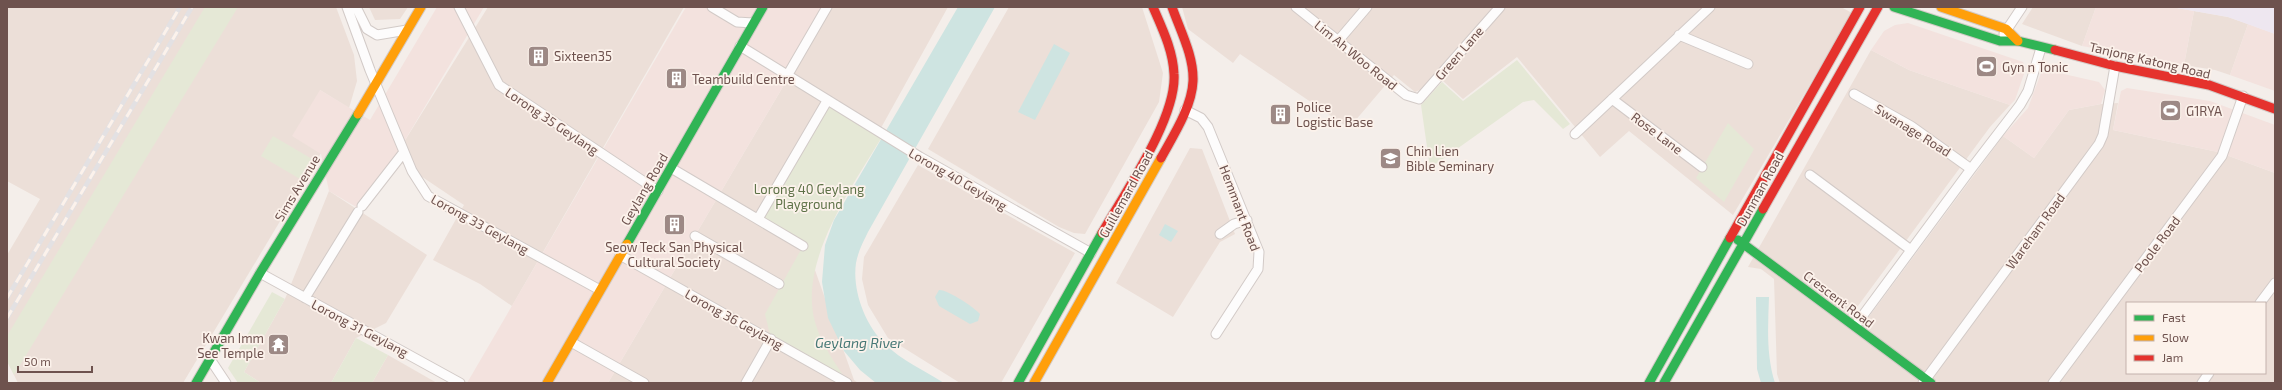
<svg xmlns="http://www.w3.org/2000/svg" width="2282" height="390" viewBox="0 0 2282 390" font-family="'Exo 2',sans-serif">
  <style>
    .residential { fill: #ecdfd8; fill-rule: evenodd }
    .commercial { fill: #f3e2de }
    .education { fill: #eee7f0 }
    .green { fill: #e5e8d6 }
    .water { fill: #cee4e1 }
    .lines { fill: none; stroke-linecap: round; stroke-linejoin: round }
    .street-casing { stroke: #d2cac7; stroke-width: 11 }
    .fast-casing { stroke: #d3cac6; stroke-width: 11 }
    .slow-casing { stroke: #d3cac6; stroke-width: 11 }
    .jam-casing { stroke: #d3cac6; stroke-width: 11 }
    .street { stroke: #fdfcfc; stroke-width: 9 }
    .fast { stroke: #30b455; stroke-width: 9 }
    .slow { stroke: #ff9f0a; stroke-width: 9 }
    .jam { stroke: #e5322d; stroke-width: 9 }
    .rail-casing { stroke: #e3e1e3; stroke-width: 4.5 }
    .rail { stroke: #fcf2eb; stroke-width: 3; stroke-dasharray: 9; stroke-linecap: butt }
    .labels { text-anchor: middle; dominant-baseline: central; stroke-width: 3.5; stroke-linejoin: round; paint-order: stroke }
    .street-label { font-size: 13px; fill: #6e524e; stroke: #fcf2eb }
    .poi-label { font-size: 13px; fill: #6e524e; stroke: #fcf2eb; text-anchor: start }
    .park-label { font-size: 13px; fill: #5e7248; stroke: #fcf2eb }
    .water-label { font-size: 14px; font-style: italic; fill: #477876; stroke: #fcf2eb }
  </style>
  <rect width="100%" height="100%" fill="#f4eeea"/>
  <path class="residential" d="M7,7H336L354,55L357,81L349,108L320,90L321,153L183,383H18L7,361V255L40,199L7,181Z
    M369,7H408L400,19L375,20Z
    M488,7H684L512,306L480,284L433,260L464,205L394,158Z
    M830,7H948L810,256L854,380L858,383H608Z
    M1009,7H1142L1163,73L1159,102L1085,234L1074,233L1059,227L928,149Z
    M1182,7H1841L1852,13L1733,215L1629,131L1600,157L1517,57L1463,99L1442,80L1415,92L1394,75L1349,128L1240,54L1233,63L1188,29Z
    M2033,7H2096L2082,46L2022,24Z
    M2194,11L2228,17L2248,24L2230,75L2215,70L2184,65Z
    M1871,50L1909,70L2010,105L1990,127L1852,314L1865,322L2003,136L2034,158L2069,110L2101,104L2118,103L2113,130L2218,152L2275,173V383H1780L1777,374L1774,279L1761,269L1748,267ZM2127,303H2265V373H2127Z
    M1190,148L1202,149L1235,234L1220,242L1173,317L1116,283Z
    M918,165L1075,253L1001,383H960L888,338L868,305L862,279L864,257Z
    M329,191L427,255L386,323L356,338L331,383H261L244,372L285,299Z
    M388,355L437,383H372Z"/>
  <path class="commercial" d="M437,7H484L363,211L329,191L321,154L292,136L320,90L370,120Z
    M686,7H830L608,383H467Z
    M2096,7H2171L2194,11L2184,65L2082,46Z
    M1908,23L2023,62L2026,68L2015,100L2010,105L1909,70L1871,50L1884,31L1895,25Z
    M2248,24L2275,34V91L2230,75Z
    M2046,70L2099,82L2105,90L2101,104L2069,110L2034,158L2003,136L2028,108L2041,73Z
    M2127,88L2210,101L2275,125V173L2218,152L2113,130L2121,91Z"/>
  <path class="education" d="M2171,7H2275V34L2228,17Z"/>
  <path class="green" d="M205,7H238L14,375L7,361V336Z
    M1517,60L1570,124L1563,129L1534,100L1523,102L1430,168L1421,105L1442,82L1463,101Z
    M827,101L883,135C853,186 798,261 815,322C821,344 836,364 848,383L771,339L765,314L803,246L758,219Z
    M1728,123L1754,149L1724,202L1696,178Z
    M273,136L312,159L300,179L261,156Z
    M272,292L285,299L244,372L261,383H238L228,368Z
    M356,338L388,355L372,383H331Z"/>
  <path class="water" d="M958,7H995L868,232C863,242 858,252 856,263C852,290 865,325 885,344C901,360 925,371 944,383H876L860,370L844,351L828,318L822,282L825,245L834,220Z
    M1054,44L1070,53L1035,120L1018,112Z
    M1165,224L1178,231L1171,242L1159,235Z
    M939,290C947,289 975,308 980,314L978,321L970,324L939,306L935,297Z
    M1756,297H1769C1768,326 1766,355 1775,383H1761L1757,369Z"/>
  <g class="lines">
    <defs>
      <path id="street" d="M347,7L370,70L412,171L428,196L600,290
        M356,7L367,29L377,35L407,30
        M459,7L499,85L658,191
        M712,7L737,22L753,23
        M1296,7L1406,95L1419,99L1500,7
        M2004,34L2022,7
        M1679,35L1748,64
        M1338,41L1367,7
        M740,46L920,157L1091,253
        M787,76L827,7
        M1854,94L1911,126L1971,169
        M1612,99L1702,167
        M1185,110L1201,118L1208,127L1259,252L1258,269L1216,334
        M1575,134L1710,7
        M671,168L803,246
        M1810,175L1911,250
        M362,206L404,152
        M758,219L827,101
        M1220,234L1234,224L1247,220
        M695,236L779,284
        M620,255L847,383
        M260,273L460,383
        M305,298L358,212
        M2260,303L2275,283
        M1855,326L1971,169L2020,105L2028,91L2041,48
        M571,342L644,383
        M210,359L226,383
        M746,383L771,339
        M1923,383L2099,144L2103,135L2115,66
        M2053,383L2222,156L2243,96
        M2202,383L2209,373"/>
      <path id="fast" d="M1894,7L2000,41H2018L2055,50
        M1738,240L1931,383
        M627,244L763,7
        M196,383L260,273L358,114
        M1018,383L1102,233
        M1649,383L1730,238
        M1664,383L1763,209"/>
      <path id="slow" d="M1941,7L2006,29L2018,41
        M358,114L421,7
        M547,383L627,244
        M1034,383L1161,158"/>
      <path id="jam" d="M2055,50L2115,66L2209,85L2275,109
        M1161,158C1173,136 1192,107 1193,81C1194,56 1180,30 1172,7
        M1763,209L1878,7
        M1102,233C1124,194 1177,118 1174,74C1173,50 1162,28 1153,7
        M1730,238L1860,7"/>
    </defs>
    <use href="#street" class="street-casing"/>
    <use href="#fast" class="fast-casing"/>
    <use href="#slow" class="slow-casing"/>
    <use href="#jam" class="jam-casing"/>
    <use href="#street" class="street"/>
    <use href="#fast" class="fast"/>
    <use href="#slow" class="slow"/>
    <use href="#jam" class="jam"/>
    <defs>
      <path id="rail" d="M7,298L180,7
        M7,318L192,7"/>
    </defs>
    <use href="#rail" class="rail-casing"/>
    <use href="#rail" class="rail"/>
  </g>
  <defs>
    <symbol id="building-square" viewBox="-11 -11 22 22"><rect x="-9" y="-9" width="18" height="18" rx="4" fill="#9d8985" stroke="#fcf2eb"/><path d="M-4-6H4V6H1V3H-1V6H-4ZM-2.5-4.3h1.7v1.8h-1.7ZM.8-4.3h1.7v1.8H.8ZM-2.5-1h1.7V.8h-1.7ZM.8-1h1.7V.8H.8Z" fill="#fff"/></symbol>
    <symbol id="stadium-square" viewBox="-11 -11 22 22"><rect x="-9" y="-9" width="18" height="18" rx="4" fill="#9d8985" stroke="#fcf2eb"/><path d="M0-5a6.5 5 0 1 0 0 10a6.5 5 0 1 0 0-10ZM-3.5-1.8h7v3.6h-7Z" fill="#fff"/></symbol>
    <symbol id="school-square" viewBox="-11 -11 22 22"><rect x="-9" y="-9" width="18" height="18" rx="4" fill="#9d8985" stroke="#fcf2eb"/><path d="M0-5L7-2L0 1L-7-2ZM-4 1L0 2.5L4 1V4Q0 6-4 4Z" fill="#fff"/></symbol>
    <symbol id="temple-square" viewBox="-11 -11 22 22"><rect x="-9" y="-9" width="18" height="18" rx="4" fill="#9d8985" stroke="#fcf2eb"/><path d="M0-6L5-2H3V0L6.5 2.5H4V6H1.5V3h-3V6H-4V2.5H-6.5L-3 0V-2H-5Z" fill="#fff"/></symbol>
  </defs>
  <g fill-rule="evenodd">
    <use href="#building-square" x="526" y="44" width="25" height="25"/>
    <use href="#stadium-square" x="1974" y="54" width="25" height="25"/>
    <use href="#building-square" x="664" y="66" width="25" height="25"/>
    <use href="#stadium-square" x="2158" y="98" width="25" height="25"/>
    <use href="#building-square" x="1268" y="102" width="25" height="25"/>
    <use href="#school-square" x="1378" y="146" width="25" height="25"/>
    <use href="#building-square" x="662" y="212" width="25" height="25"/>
    <use href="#temple-square" x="266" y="332" width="25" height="25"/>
  </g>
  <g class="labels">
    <g class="street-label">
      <text transform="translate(1459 53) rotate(-49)">Green Lane</text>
      <text transform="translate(1356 55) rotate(39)">Lim Ah Woo Road</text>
      <text transform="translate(2150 60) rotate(13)">Tanjong Katong Road</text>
      <text transform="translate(552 121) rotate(34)">Lorong 35 Geylang</text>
      <text transform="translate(1913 130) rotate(32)">Swanage Road</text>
      <text transform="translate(1657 133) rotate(37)">Rose Lane</text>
      <text transform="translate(958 179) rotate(30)">Lorong 40 Geylang</text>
      <text transform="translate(297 188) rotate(-59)">Sims Avenue</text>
      <text transform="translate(644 189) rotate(-60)">Geylang Road</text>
      <text transform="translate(1760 189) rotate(-61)">Dunman Road</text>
      <text transform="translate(1126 194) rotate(-61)">Guillemard Road</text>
      <text transform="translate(1240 208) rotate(69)">Hemmant Road</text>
      <text transform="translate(480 224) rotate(29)">Lorong 33 Geylang</text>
      <text transform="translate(2035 231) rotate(-54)">Wareham Road</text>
      <text transform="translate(2157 244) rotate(-53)">Poole Road</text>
      <text transform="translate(1839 299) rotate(37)">Crescent Road</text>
      <text transform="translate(734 319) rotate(29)">Lorong 36 Geylang</text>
      <text transform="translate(360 328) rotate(28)">Lorong 31 Geylang</text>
    </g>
    <g class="poi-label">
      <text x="554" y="56">Sixteen35</text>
      <text x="2002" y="67">Gyn n Tonic</text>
      <text x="692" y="79">Teambuild Centre</text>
      <text x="1296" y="107">Police<tspan x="1296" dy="15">Logistic Base</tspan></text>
      <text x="2186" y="111">G1RYA</text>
      <text x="1406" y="151">Chin Lien<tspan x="1406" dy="15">Bible Seminary</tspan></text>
      <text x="674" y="247" text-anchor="middle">Seow Teck San Physical<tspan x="674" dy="15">Cultural Society</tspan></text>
      <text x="264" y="338" text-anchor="end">Kwan Imm<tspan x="264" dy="15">See Temple</tspan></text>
    </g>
    <g class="park-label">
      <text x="809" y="189">Lorong 40 Geylang<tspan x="809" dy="15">Playground</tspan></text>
    </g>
    <g class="water-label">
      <text x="859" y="342">Geylang River</text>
    </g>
  </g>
  <rect width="2282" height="390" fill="none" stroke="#6e524e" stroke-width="16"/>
  <rect x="2126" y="302" width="140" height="72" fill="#fcf2eb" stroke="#c3b2ac"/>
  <rect x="2134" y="315" width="20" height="6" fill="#30b455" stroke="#c3b2ac"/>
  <text x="2162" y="322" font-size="12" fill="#6e524e">Fast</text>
  <rect x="2134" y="335" width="20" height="6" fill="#ff9f0a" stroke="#c3b2ac"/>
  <text x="2162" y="342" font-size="12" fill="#6e524e">Slow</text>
  <rect x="2134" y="355" width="20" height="6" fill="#e5322d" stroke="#c3b2ac"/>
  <text x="2162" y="362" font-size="12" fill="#6e524e">Jam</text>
  <path d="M18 366v6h74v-6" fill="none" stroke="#6e524e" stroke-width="2"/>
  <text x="24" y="366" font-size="12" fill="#6e524e" stroke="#fcf2eb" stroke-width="3" paint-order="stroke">50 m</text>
</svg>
